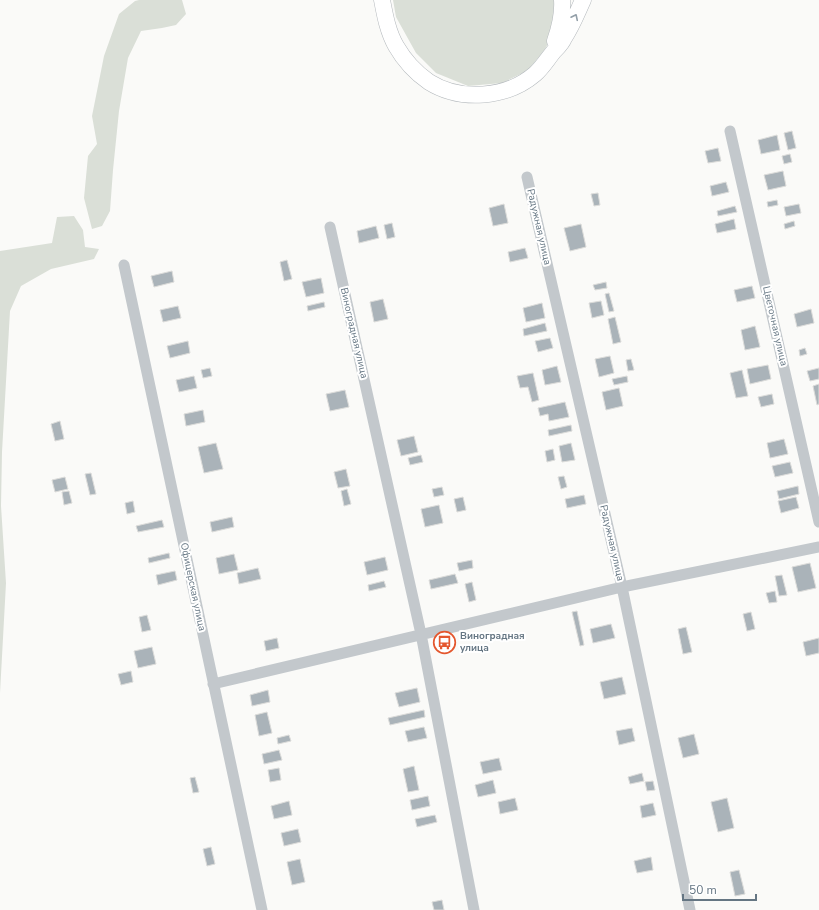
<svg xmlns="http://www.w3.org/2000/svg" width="819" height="910" viewBox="0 0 819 910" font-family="'Nunito Sans',sans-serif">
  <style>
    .green { fill: #dadfd7 }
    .building { fill: #aab3b9; stroke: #dcdcda }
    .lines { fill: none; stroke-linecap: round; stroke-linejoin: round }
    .highway-casing { stroke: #b4b9bd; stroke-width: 17 }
    .minor { stroke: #c3c8cc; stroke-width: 11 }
    .highway { stroke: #fff; stroke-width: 16 }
    .oneway { stroke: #939fa8 }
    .labels { text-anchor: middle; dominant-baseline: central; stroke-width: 4; stroke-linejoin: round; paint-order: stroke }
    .street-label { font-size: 10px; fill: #657683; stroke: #fff }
    .poi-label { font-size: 10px; font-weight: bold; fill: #657683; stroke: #fff; text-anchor: start }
  </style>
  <rect width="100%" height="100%" fill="#fafaf8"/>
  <path class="green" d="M139,0H182L186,14L176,25L162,28L141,31L128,58L119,111L113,170L110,211L102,226L92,229L84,198L88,156L97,144L92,116L104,56L119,14L135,1Z
    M393,0H556L554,32L544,51L527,71L502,83L468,86L436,73L416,53L396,17Z
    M74,216L83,230L85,247L99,249L94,259L51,269L21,286L10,311L2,452L1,506L6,583L0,693V251L52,243L57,217Z"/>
  <path class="building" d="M792,131L796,148L788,150L784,133Z
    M777,135L780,150L761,154L758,140Z
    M718,148L721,161L708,163L705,151Z
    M790,154L792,162L784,164L782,156Z
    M783,171L786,186L768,190L764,175Z
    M726,182L729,192L712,196L710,186Z
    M598,193L600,205L594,206L591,194Z
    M777,200L778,205L768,207L767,202Z
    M504,204L508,223L493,226L489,208Z
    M799,204L801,213L786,216L784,207Z
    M735,206L737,212L718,216L717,211Z
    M734,219L736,229L717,233L715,224Z
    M794,221L795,226L785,229L784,224Z
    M392,223L395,237L387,239L384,225Z
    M581,224L586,247L570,251L564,228Z
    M376,226L379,238L359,243L357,231Z
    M525,248L528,258L510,262L508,252Z
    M287,260L292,279L284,281L280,262Z
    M172,271L174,282L154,287L151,276Z
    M321,278L324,293L306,297L302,282Z
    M606,282L607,288L595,290L593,285Z
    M752,286L755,298L737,302L734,290Z
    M609,293L614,311L609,312L605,294Z
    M383,299L388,319L374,322L370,302Z
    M601,301L604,315L592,318L589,303Z
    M324,302L325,307L308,311L307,306Z
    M542,303L545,318L526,322L523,308Z
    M178,306L181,318L163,322L160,310Z
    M811,309L814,323L797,327L794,314Z
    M615,317L621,342L613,344L608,319Z
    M545,323L547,331L524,336L523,329Z
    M755,326L760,347L745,350L741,330Z
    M550,338L553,348L538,352L535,341Z
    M188,341L190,353L170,358L167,346Z
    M805,348L807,354L800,356L799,350Z
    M610,356L614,373L599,377L595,359Z
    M631,359L634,370L628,371L626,360Z
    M768,365L771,379L750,384L747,369Z
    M557,366L561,382L545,385L542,370Z
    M210,368L212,376L203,378L201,370Z
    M819,368V379L810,381L807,371Z
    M742,370L748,396L736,398L730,373Z
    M533,373L539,400L532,402L528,387L520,388L517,376Z
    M194,376L197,388L179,392L176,380Z
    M627,376L628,382L614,385L612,379Z
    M819,384V404L817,405L813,386Z
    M619,388L623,406L606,410L602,392Z
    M345,390L349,407L330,411L326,394Z
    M772,394L774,404L761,407L758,397Z
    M565,402L569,417L549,421L548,414L540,416L538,408Z
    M203,410L205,422L186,426L184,414Z
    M60,421L64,439L55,441L51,424Z
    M571,425L572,431L549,436L548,430Z
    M414,436L418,452L401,456L397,440Z
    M784,439L788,454L770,458L767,443Z
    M216,443L223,469L204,473L198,447Z
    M571,443L575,460L562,462L559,446Z
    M553,449L555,460L547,462L545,451Z
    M421,455L423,462L410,465L408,458Z
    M790,462L793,473L775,477L772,466Z
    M346,469L350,486L338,488L334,472Z
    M91,473L96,494L90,495L85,474Z
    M564,476L567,487L561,489L558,477Z
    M65,477L68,489L55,492L52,480Z
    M798,486L799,494L779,499L777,491Z
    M442,487L444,495L434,497L432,489Z
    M347,489L351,504L344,506L341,491Z
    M69,491L72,503L64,505L62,492Z
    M584,495L586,504L567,508L565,499Z
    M463,497L466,510L457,512L454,499Z
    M796,497L799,508L781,513L778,501Z
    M133,501L135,512L127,514L125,503Z
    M439,505L443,523L425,527L421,509Z
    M232,517L234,527L212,532L210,522Z
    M162,520L164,527L138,532L136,526Z
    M169,553L170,558L149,563L148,558Z
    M234,554L238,570L219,574L216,558Z
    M385,557L388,570L367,575L364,562Z
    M472,560L473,568L459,571L457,563Z
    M810,563L816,588L798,592L792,567Z
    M258,568L261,579L239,584L237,573Z
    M175,571L177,580L158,585L156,575Z
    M455,574L458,583L431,589L429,580Z
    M782,575L787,595L779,596L775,576Z
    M384,581L386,587L369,591L368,585Z
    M472,582L476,600L469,602L465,584Z
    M775,591L777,602L769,603L766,593Z
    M577,611L584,645L580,646L572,612Z
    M751,612L755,629L747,631L743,614Z
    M147,615L151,630L142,632L139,617Z
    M611,624L615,638L593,643L590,629Z
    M686,627L692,652L683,654L678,629Z
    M277,638L279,648L266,651L264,641Z
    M819,638V653L806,656L803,642Z
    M152,647L156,664L138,668L134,651Z
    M131,671L133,682L121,685L118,674Z
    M622,677L626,694L604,699L600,682Z
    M417,688L420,702L399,707L395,693Z
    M268,690L270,702L252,706L250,695Z
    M424,710L425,717L390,725L388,718Z
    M267,712L272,733L259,736L255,715Z
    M424,727L427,738L408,742L405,731Z
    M632,728L635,741L619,745L616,731Z
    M694,734L699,754L683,758L678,738Z
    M289,735L291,741L278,744L277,738Z
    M279,750L282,760L264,764L262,754Z
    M499,758L502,770L483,774L480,762Z
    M414,766L419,790L408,792L403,769Z
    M279,768L281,780L270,782L268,770Z
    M642,773L644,781L630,784L628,777Z
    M195,777L199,792L193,793L190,778Z
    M493,780L496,793L478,797L475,785Z
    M653,781L655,790L647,791L645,782Z
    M428,796L430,806L412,810L410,800Z
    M515,798L518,810L500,814L498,802Z
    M727,798L734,828L718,832L711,802Z
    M289,801L292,815L274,819L271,806Z
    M653,803L656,815L642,818L640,806Z
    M435,815L437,822L417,827L415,819Z
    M298,829L301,842L284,846L281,833Z
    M211,847L215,864L207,866L203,849Z
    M651,857L653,870L637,873L634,861Z
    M300,859L305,882L292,885L287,862Z
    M739,870L745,894L735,896L730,872Z
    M442,900L444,910H434L432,902Z"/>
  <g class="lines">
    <defs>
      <path id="highway" d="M382,0C385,16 388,32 396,46C404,60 416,73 429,82C461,102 507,98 535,74C543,67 548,58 555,50C558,47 562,43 564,38C572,26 577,13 583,0
        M555,41C560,27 563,14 562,0"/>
    </defs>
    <use href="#highway" class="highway-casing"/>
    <path class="minor" d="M730,131L819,522
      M527,177L622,587L690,910
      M330,227L421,634L474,910
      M124,265L262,910
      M213,684L622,587L819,547"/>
    <use href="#highway" class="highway"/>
  </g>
  <defs><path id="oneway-chevron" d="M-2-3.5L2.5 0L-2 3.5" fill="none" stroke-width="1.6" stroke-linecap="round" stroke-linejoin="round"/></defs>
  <use class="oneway" href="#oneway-chevron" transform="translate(575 17) rotate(-64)"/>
  <defs>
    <symbol id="bus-ring" viewBox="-11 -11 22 22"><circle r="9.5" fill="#fff" stroke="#e4572e" stroke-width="1.5"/><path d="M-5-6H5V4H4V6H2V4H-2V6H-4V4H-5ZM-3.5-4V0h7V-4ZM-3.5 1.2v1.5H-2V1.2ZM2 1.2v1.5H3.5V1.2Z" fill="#e4572e"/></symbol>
  </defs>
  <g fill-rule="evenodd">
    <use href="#bus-ring" x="432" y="630" width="25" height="25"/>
  </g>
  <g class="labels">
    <g class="street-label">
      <text transform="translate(539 227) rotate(77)">Радужная улица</text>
      <text transform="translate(775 326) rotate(77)">Цветочная улица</text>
      <text transform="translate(354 333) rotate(77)">Виноградная улица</text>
      <text transform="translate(612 543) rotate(77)">Радужная улица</text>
      <text transform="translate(193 587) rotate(78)">Офицерская улица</text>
    </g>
    <g class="poi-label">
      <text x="460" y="636">Виноградная<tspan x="460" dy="12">улица</tspan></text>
    </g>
  </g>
  <path d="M683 894v6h73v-6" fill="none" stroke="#657683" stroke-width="2"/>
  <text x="689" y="894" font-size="12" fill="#657683" stroke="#ffffff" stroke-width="3" paint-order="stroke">50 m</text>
</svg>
